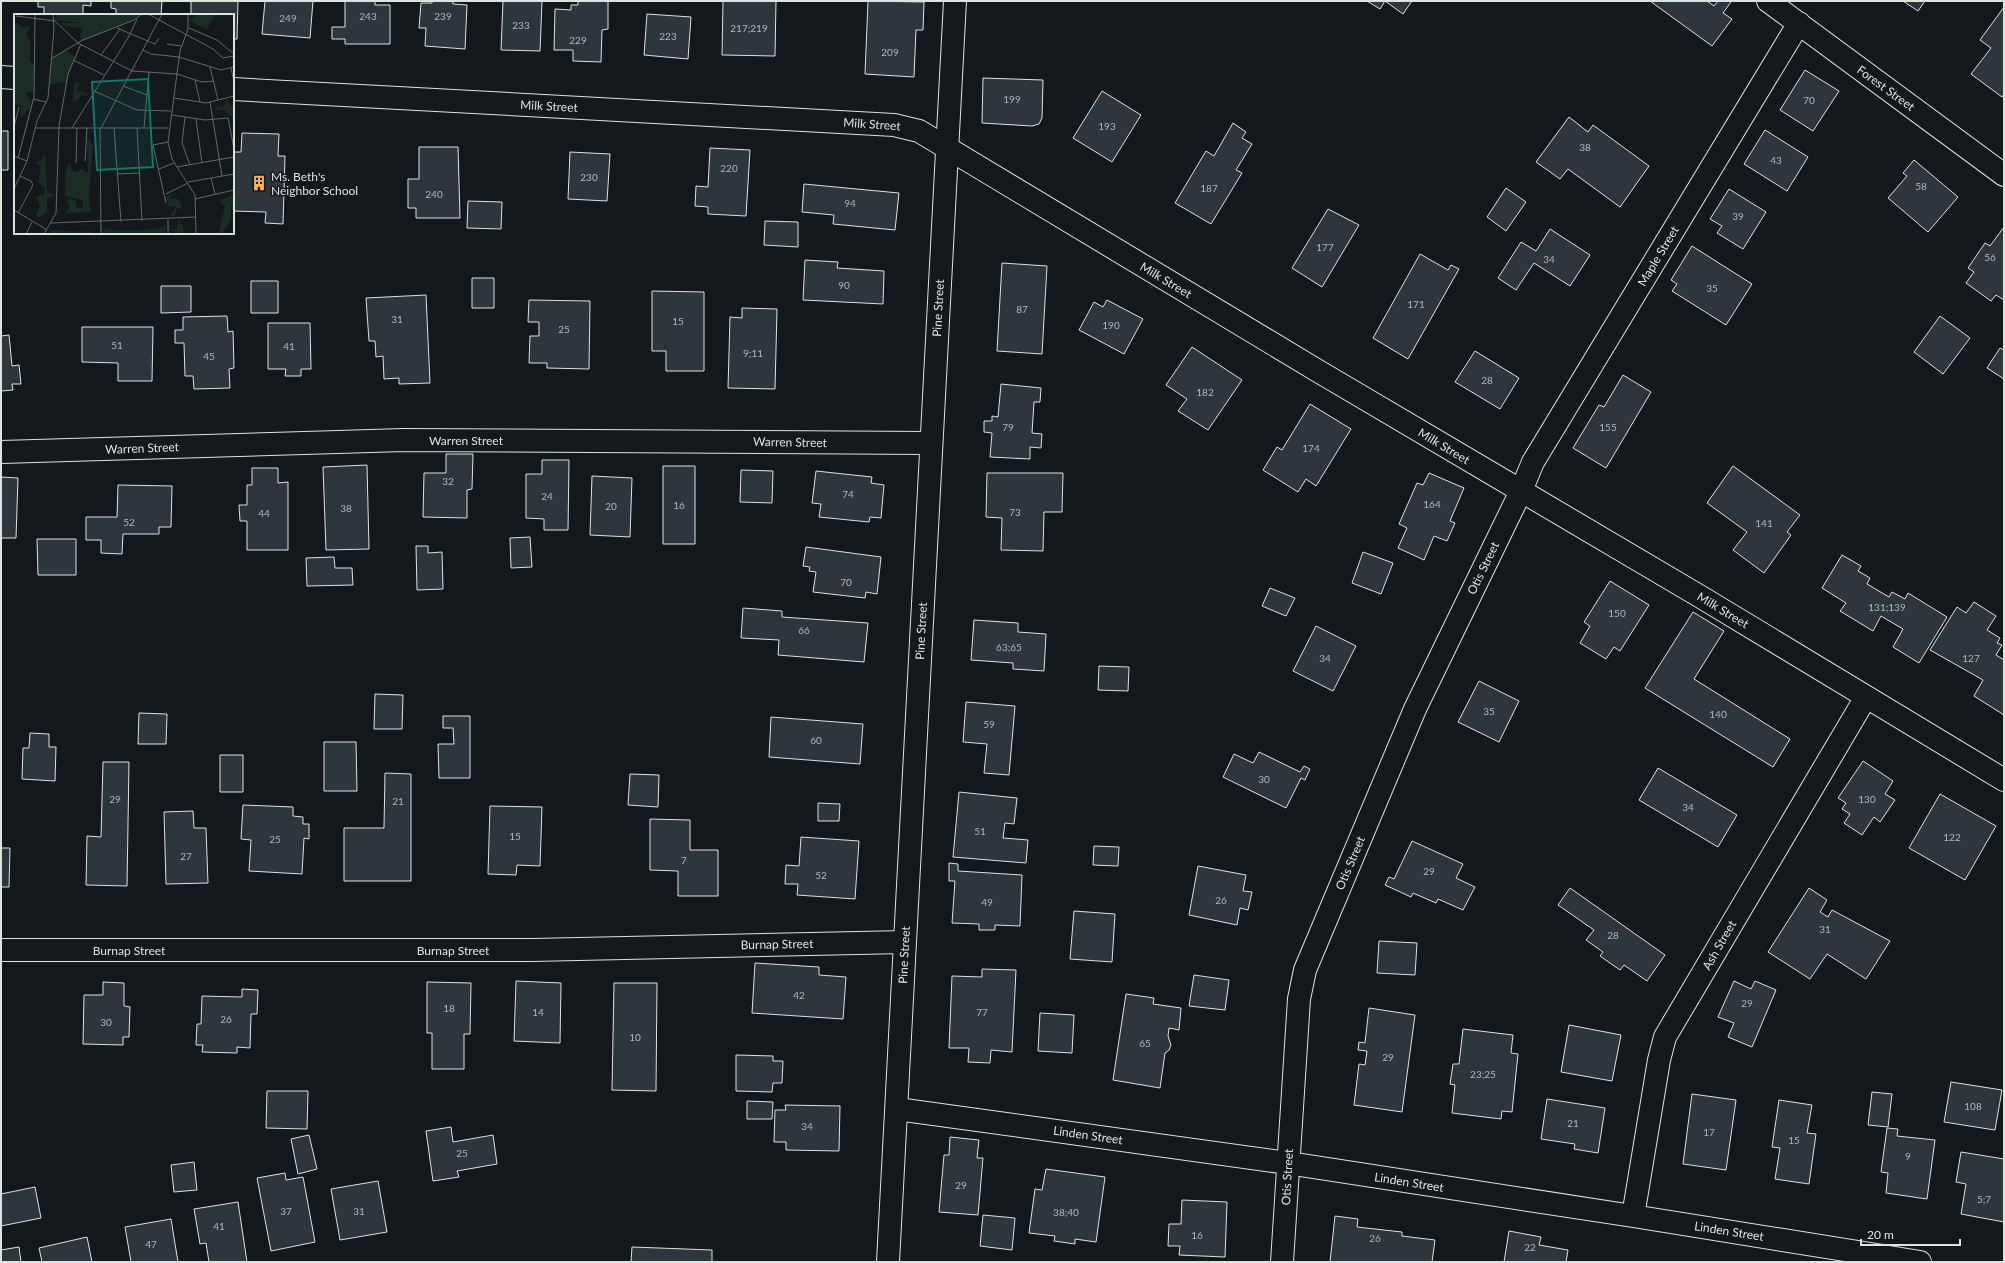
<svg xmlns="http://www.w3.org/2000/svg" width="2005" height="1263" viewBox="0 0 2005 1263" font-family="Lato,sans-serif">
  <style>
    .building { fill: #2c363c; stroke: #d8e6dc }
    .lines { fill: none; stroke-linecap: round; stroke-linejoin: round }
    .street-casing { stroke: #d8e6dc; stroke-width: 24 }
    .secondary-casing { stroke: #d8e6dc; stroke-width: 24 }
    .street { stroke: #14181c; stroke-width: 22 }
    .secondary { stroke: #14181c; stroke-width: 22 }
    .labels { text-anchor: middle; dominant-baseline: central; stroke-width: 3; stroke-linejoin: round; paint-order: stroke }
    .number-label { font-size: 10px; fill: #adbab4 }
    .street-label { font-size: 12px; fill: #d8e6dc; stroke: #14181c }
    .poi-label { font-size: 12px; fill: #d8e6dc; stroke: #14181c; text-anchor: start }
    .inset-road { fill: none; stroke: #626a69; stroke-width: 1 }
    .view { fill: #0f766e; fill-opacity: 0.15; stroke: #0f766e; stroke-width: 2 }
    .inset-edge { fill: none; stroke: #d8e6dc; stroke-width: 2 }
  </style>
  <rect width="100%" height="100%" fill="#14181c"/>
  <path class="building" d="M38,1H91V6L83,5V15H44V7H38Z
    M111,1H162L161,15H116V9L111,8Z
    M191,1H238L237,39H233V15H191Z
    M265,1H313L310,38L262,34Z
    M345,1H375V5H390V44H345V39H332V27H345Z
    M432,1H453V4L467,5L465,49L425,46L426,28H419L421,3H432Z
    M503,1H542L540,51L501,50Z
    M578,1H608V29L602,30L601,62L573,61V50H554L555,9L571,10V5H578Z
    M723,1H776L775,56L722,55Z
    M868,1L924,2L923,30H916L914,77L865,74Z
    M1367,1H1412L1403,14L1385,1L1380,9Z
    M1650,1H1707L1714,6L1718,1H1729L1731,2L1723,13L1732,19L1712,46Z
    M1903,1H1925L1918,11Z
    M2004,7V94L2002,97L1971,74L1991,48L1980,40Z
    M647,14L691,17L688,59L644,55Z
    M1805,70L1839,91L1813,131L1780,110Z
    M983,78L1043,80L1042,118L1039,124L1032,126L982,123Z
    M1102,91L1141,115L1112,162L1073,138Z
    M1569,117L1588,132L1593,125L1649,166L1620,207L1568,169L1560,179L1536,162Z
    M1233,123L1246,132L1242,138L1252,144L1236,170L1242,173L1211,224L1175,203L1206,151L1214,156Z
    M1765,130L1808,157L1787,191L1744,164Z
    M1,131H8V170H1Z
    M242,133L279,134L278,156H285L283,224L265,223L266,212L233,211V152H241Z
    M419,147H458L460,218H416V208H408V179H419Z
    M710,148L750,150L746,216L708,214V207L695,206L696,186L708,187Z
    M570,152L610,154L607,201L568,199Z
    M1914,160L1958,197L1928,232L1888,198L1907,176L1903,173Z
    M804,184L899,193L895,230L833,224L834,215L802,212Z
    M1506,188L1526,202L1506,231L1487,217Z
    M1729,189L1766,212L1743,249L1717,233L1722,226L1710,219Z
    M468,201L502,202L501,229L467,228Z
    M1328,209L1359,225L1322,287L1292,268Z
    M765,221L798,222V247L764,245Z
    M2004,227V300L1996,295L1991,301L1966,283L1974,272L1968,268L1985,243L1990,246Z
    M1550,229L1590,255L1570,286L1534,263L1516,290L1498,278L1521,242L1536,251Z
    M1692,246L1752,284L1726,325L1672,291L1677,284L1671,280Z
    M1420,254L1448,270L1451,265L1459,269L1408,359L1373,338Z
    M805,260L838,262L837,268L884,271L883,304L803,300Z
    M1002,263L1047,266L1042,354L997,351Z
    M472,278H494V308H472Z
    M251,281H278V313H251Z
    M161,286H191V312L161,313Z
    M652,291L704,292V371H666V351H652Z
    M426,295L430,383L399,384V378L384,379L383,356L376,357L375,341H369L366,298Z
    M529,300L590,301L589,369L547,368V363H529L530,336H539V322H528Z
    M1107,300L1143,319L1124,354L1079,330L1094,302L1103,307Z
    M742,308L777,309L775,389L728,388L730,317L742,318Z
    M227,316L228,332L233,331L234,368L229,369L230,388L194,389L193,376H185L184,343H175V330H183V317Z
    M1940,316L1970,338L1943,374L1914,352Z
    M268,323H310L311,369H301V376H285L286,369H268Z
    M82,327H153L152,381H118V363L82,362Z
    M9,335L12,366L19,365L21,384H12L13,390L1,391V336Z
    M1192,347L1242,380L1208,430L1178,411L1187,399L1166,385Z
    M2000,348L2004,350V379L1987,368Z
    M1475,351L1519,378L1500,409L1455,382Z
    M1623,375L1651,392L1606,468L1573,448L1599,405L1604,407Z
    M1001,384L1041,388L1040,402H1034L1032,433L1042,434L1041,448L1030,447V459L990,457L992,433L984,432V421H992V416L998,417Z
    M1310,404L1351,429L1316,486L1306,479L1298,492L1263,470L1277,447L1282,450Z
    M446,454H473L472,489L467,490V518L423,517L424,473H446Z
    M542,460H569L568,530H544V519L526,518V474H542Z
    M367,465L369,549L326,550L323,467Z
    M663,466H695V544H663Z
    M1733,466L1800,515L1787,532L1791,535L1764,573L1733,550L1747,532L1707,503Z
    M252,468H278V483L288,482V550H247V521H240L239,505H247V485H252Z
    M741,470L773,471L772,503L740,502Z
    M816,471L872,477L871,483L884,485L881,518L870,517L869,522L819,517L821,504L812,503Z
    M987,473H1063L1062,512H1044L1043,551L1001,550L1002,518L986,517Z
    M1429,473L1464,488L1450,521L1455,523L1447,541L1434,536L1424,560L1398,548L1407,528L1399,524L1417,483L1423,485Z
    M592,476L632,478L630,537L590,535Z
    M1,477L18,478L16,538H1Z
    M118,485L172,486L171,527H159V534H123L122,554L101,553V540H86V517H117Z
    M530,537L532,567L511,568L510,538Z
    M37,539H76V575H38Z
    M416,546H428V553L442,552L443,589L417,590Z
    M806,547L881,557L877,594L866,592L865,598L813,592L816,572L809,571L810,567L803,566Z
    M1363,552L1393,563L1381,594L1352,583Z
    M1842,555L1861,566L1858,571L1870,578L1867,584L1889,597L1892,592L1905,599L1908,593L1947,617L1919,663L1893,647L1903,629L1881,616L1873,631L1840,611L1846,603L1822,588Z
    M334,557L335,568H352L353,585L307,586L306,558Z
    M1610,581L1649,605L1620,651L1614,647L1606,659L1580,643L1590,626L1584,622Z
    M1270,588L1295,598L1286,616L1262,606Z
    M1974,602L1996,616L1987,630L2000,638L1997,643L2002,645L1996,655L2004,660V715L1974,696L1983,680L1930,650L1957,607L1966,613Z
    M743,608L782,611V617L868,623L864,662L778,655L779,640L741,638Z
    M1693,612L1724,631L1694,679L1790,739L1773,767L1645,688Z
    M974,620L1018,623V632L1046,634L1044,671L1013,669V663L971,660Z
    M1316,626L1356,646L1333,691L1293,671Z
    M1099,666L1129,667L1128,691L1098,690Z
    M1479,681L1519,701L1499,742L1458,722Z
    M375,694L403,695L402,729H374Z
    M966,702L1015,706L1009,775L984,773L987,744L963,742Z
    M139,713L167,714L166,744H138Z
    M443,716H470V778H439L438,744H454L453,728H443Z
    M771,717L863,724L860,764L769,757Z
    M30,733L49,734V747H56L55,781L22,779L23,748H29Z
    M324,742H356L357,791H324Z
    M1259,752L1300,772L1304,766L1310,769L1305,780L1301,778L1286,808L1223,777L1234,754L1253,763Z
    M220,755H243V792H220Z
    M1863,761L1893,781L1885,794L1895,800L1880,822L1874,817L1862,835L1844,823L1850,814L1842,809L1846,803L1838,798Z
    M103,762H129L127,886L86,885L87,836L101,837Z
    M1658,768L1737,815L1718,847L1639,800Z
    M385,773L411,774V881H344V828H384Z
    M630,774L659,775L658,807L628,805Z
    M959,792L1017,798L1014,824L1005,823L1003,838L1028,840L1026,863L953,857Z
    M1940,794L1996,826L1965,880L1909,848Z
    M818,803L840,804L839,821H818Z
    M243,805L293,807V816L303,817V824H309V839L304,838L302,874L249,871L251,840L241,839Z
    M490,806L542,807L540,866L517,865L516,875L488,874Z
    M193,811L194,828H206L208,883L166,884L164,812Z
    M650,819L690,820V850H718V896H678V871L650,870Z
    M801,837L859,841L855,899L797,895L798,884H785L786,865L799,866Z
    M1412,841L1463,864L1456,878L1475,887L1463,910L1438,899L1436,903L1413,893L1411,897L1385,885L1389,877L1394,879Z
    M1094,846L1119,847L1118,866L1093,865Z
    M1,848H10L9,887H1Z
    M949,863L958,864V871L1022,875L1020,926L995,925V930H979V924L952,923L955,881H949Z
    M1198,866L1246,875L1243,891L1252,892L1248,910L1240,908L1237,925L1189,915Z
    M1570,888L1665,955L1647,981L1624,965L1620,970L1600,956L1603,952L1586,940L1594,930L1558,905Z
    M1809,888L1827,900L1820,912L1828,917L1832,910L1890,941L1866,979L1827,954L1810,979L1768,952Z
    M1074,911L1115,914L1112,962L1070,959Z
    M1379,941L1417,943L1415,975L1377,973Z
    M755,963L819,967V975L846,977L843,1019L752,1013Z
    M982,969L1016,970L1012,1052L991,1050L990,1063L968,1062L969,1048H949L952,976L982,977Z
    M1194,975L1229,980L1225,1010L1189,1006Z
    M516,981L561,983L560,1043L514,1041Z
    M1734,981L1751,989L1755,981L1776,990L1752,1047L1728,1037L1734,1023L1718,1017Z
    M103,982L124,983V1006L130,1007L129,1037H123V1045L83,1044L84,995H103Z
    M427,982L471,983L470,1034H464V1069H432V1033H427Z
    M614,983H657L656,1091L612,1090Z
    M242,989L258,990L257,1014H251L250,1048L237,1047V1053L202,1052L203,1045H196L197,1024H201L202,996L242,997Z
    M1126,994L1154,998L1153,1004L1181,1008L1179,1030L1169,1028L1168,1036L1171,1045L1169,1050L1165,1053L1160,1088L1113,1080Z
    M1369,1008L1415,1015L1402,1112L1354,1105L1359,1064L1365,1065L1367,1051L1358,1050L1359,1042L1365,1043Z
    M1040,1013L1074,1015L1072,1053L1038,1051Z
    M1569,1025L1621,1035L1612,1081L1561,1072Z
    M1463,1029L1513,1035L1511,1053L1518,1054L1512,1112L1502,1111L1501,1119L1452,1113L1455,1085L1450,1084L1453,1064H1459Z
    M736,1055L773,1056V1061H783L782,1083H773L772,1092L736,1091Z
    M1951,1082L2002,1090L1995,1130L1944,1122Z
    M267,1091H308L307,1129L266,1128Z
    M1872,1092L1892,1094L1888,1127L1868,1125Z
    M1692,1094L1736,1100L1726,1170L1683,1164Z
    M1547,1099L1605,1108L1598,1153L1574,1149L1575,1144L1541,1139Z
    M1779,1100L1812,1105L1807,1133L1816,1134L1809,1184L1775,1179L1780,1148L1772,1147Z
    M747,1101L773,1102L772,1119H747Z
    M785,1105L840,1106L839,1151L786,1150V1142H774L775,1110H786Z
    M451,1127L453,1142L493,1135L497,1164L457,1171L459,1177L433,1181L426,1131Z
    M1887,1128L1898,1129L1897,1136L1935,1140L1927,1199L1886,1193L1888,1173L1881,1172Z
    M309,1135L317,1169L298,1174L291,1139Z
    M950,1137L979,1140L977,1158H983L978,1215L939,1212L944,1155H949Z
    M1961,1152L2004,1159V1222L1961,1214L1966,1184L1956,1182Z
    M194,1162L197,1190L174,1192L171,1165Z
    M1046,1169L1105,1177L1096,1242L1075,1239V1244L1054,1241L1055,1236L1029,1233L1035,1189L1042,1190Z
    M285,1173L286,1180L303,1177L315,1242L271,1251L257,1178Z
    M378,1181L387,1232L340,1240L331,1189Z
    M35,1187L41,1218L1,1226V1194Z
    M1182,1200L1227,1202L1225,1257L1179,1255L1180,1246H1168L1169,1224H1181Z
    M238,1202L247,1262H209L206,1243L200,1244L194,1209Z
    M983,1215L1015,1218L1012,1250L980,1246Z
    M1335,1216L1358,1219L1357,1227L1402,1232V1236L1435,1240L1432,1262H1330Z
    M171,1219L178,1262H131L125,1227Z
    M1509,1231L1541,1237L1539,1245L1568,1250L1566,1262H1504Z
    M87,1237L92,1262H42L39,1248Z
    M19,1247L21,1262H1V1250Z
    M632,1247L712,1250V1262H631Z"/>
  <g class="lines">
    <defs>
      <path id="street" d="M1768,1L2004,175
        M1,77L15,78
        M233,89L894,125L919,131L1318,371L1701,597L2004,780
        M1,452L404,440L931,443
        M1,950H532L905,942
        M897,1109L1288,1163L1633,1216L1920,1262
        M1633,1216L1659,1060L1665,1037L1866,697
        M1282,1262L1299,999L1305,970L1415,709L1521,491L1533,462L1799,23"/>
      <path id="secondary" d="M888,1262L955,1"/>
    </defs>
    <use href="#street" class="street-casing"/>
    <use href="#secondary" class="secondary-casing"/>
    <use href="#street" class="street"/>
    <use href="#secondary" class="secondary"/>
  </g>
  <defs>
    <symbol id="building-bare" viewBox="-9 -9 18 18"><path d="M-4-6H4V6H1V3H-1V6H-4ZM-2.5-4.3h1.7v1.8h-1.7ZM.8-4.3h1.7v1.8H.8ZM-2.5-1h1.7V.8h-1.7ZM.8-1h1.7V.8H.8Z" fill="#ffb74d" stroke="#14181c" stroke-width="2.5" paint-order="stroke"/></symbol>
  </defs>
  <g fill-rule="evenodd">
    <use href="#building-bare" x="248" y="172" width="22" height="22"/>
  </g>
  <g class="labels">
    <g class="number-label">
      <text x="368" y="16">243</text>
      <text x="443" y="16">239</text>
      <text x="288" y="18">249</text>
      <text x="521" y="25">233</text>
      <text x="749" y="28">217;219</text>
      <text x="668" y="36">223</text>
      <text x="578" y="40">229</text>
      <text x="890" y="52">209</text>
      <text x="1012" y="99">199</text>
      <text x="1809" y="100">70</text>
      <text x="1107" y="126">193</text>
      <text x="1585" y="147">38</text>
      <text x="1776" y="160">43</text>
      <text x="729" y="168">220</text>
      <text x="589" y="177">230</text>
      <text x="1921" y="186">58</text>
      <text x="1209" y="188">187</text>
      <text x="434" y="194">240</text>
      <text x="850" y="203">94</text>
      <text x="1738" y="216">39</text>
      <text x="1325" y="247">177</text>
      <text x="1990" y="257">56</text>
      <text x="1549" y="259">34</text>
      <text x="844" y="285">90</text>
      <text x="1712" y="288">35</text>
      <text x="1416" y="304">171</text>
      <text x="1022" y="309">87</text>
      <text x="397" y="319">31</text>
      <text x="678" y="321">15</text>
      <text x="1111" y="325">190</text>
      <text x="564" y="329">25</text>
      <text x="117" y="345">51</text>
      <text x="289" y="346">41</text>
      <text x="753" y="353">9;11</text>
      <text x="209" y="356">45</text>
      <text x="1487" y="380">28</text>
      <text x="1205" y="392">182</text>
      <text x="1008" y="427">79</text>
      <text x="1608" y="427">155</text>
      <text x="1311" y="448">174</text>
      <text x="448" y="481">32</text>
      <text x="848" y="494">74</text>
      <text x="547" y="496">24</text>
      <text x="1432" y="504">164</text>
      <text x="679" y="505">16</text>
      <text x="611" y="506">20</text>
      <text x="346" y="508">38</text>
      <text x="1015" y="512">73</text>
      <text x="264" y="513">44</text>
      <text x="129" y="522">52</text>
      <text x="1764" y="523">141</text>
      <text x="846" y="582">70</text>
      <text x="1887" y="607">131;139</text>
      <text x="1617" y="613">150</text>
      <text x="804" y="630">66</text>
      <text x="1009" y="647">63;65</text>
      <text x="1325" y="658">34</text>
      <text x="1971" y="658">127</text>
      <text x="1489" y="711">35</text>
      <text x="1718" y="714">140</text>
      <text x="989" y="724">59</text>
      <text x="816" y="740">60</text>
      <text x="1264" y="779">30</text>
      <text x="115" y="799">29</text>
      <text x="1867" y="799">130</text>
      <text x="398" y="801">21</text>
      <text x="1688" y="807">34</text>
      <text x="980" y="831">51</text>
      <text x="515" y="836">15</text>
      <text x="1952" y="837">122</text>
      <text x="275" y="839">25</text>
      <text x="186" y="856">27</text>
      <text x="684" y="860">7</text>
      <text x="1429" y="871">29</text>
      <text x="821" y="875">52</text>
      <text x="1221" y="900">26</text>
      <text x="987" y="902">49</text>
      <text x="1825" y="929">31</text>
      <text x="1613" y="935">28</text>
      <text x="799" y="995">42</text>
      <text x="1747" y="1003">29</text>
      <text x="449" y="1008">18</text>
      <text x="538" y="1012">14</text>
      <text x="982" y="1012">77</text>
      <text x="226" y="1019">26</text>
      <text x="106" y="1022">30</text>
      <text x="635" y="1037">10</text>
      <text x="1145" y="1043">65</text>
      <text x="1388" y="1057">29</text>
      <text x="1483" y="1074">23;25</text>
      <text x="1973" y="1106">108</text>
      <text x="1573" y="1123">21</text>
      <text x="807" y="1126">34</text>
      <text x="1709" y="1132">17</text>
      <text x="1794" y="1140">15</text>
      <text x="462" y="1153">25</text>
      <text x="1908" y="1156">9</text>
      <text x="961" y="1185">29</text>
      <text x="1984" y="1199">5;7</text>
      <text x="286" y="1211">37</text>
      <text x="359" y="1211">31</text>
      <text x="1066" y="1212">38;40</text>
      <text x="219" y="1226">41</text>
      <text x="1197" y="1235">16</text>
      <text x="1375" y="1238">26</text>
      <text x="151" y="1244">47</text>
      <text x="1530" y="1247">22</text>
    </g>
    <g class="street-label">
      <text transform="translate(1886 88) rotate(36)">Forest Street</text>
      <text transform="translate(549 106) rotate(3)">Milk Street</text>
      <text transform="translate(872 124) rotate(4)">Milk Street</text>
      <text transform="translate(1658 256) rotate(-59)">Maple Street</text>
      <text transform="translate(1166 280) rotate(31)">Milk Street</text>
      <text transform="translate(938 308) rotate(-87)">Pine Street</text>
      <text x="466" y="440">Warren Street</text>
      <text transform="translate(790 442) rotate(1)">Warren Street</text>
      <text transform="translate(1444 446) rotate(31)">Milk Street</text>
      <text transform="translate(142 448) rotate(-2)">Warren Street</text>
      <text transform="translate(1483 568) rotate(-64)">Otis Street</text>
      <text transform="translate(1723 610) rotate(31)">Milk Street</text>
      <text transform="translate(921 631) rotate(-87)">Pine Street</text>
      <text transform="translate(1350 863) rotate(-67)">Otis Street</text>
      <text transform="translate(777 944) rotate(-1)">Burnap Street</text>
      <text transform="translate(1719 945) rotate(-60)">Ash Street</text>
      <text x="129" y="950">Burnap Street</text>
      <text x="453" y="950">Burnap Street</text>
      <text transform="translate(904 955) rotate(-87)">Pine Street</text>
      <text transform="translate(1088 1135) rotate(8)">Linden Street</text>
      <text transform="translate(1287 1177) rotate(-87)">Otis Street</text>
      <text transform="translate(1409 1182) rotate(9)">Linden Street</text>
      <text transform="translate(1729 1231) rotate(9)">Linden Street</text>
    </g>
    <g class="poi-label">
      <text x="271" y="176">Ms. Beth's<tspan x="271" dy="14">Neighbor School</tspan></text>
    </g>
  </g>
  <g transform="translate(14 14)">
    <rect width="220" height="220" fill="#14181c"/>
    <path d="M43,0H124L125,3L66,28L68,14L50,12L46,9H69L40,6ZM180,0H201V1L193,15L175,7L182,2ZM0,7L9,14L16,12L12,20L16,27V47L21,52L19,78L11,79L17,87V93L6,104L7,92L0,90ZM51,36L61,42L52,68L35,70L38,44ZM64,68L71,75L65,71L63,77L72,79L74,82L68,80L64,86L59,88L60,70ZM212,86L218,93L220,91V105L210,96H201L203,92L210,93ZM73,125H76L79,132L75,181L77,198L52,199L56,194L53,187L56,184L62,188V194H69V186L51,182L52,155L54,150H57V157L63,158L67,155L74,159ZM31,138L33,178L41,182L33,184V198L24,204L22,201L26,192L22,182L30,181L31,173L24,169L27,152L21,149L28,145ZM159,178L155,184L164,185L169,195L163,194L160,203L157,201L162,193L154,192L153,183ZM220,181V202L217,191V205L209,219H205L211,191H207V186ZM164,206L169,212V220L154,216L155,207L156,216L163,215ZM152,211L151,220H88L90,214L105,217L144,215ZM35,216L77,218L78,220H39Z" fill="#1a2d24"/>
    <path class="inset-road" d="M134,0L199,35L209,44L220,42M174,0V15L166,37L154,128L158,145L181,181L182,220M2,2L41,7L64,29L118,57L163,60L188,68L200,67M103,14L141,30L145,24M175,14L203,26L220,40M153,30L167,32M129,36L137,40L165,43L207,56L220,53M87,41L106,15M38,44L69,26L120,6L128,0M59,46L90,61M196,53L204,86M217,54L220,68M181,66L186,88M109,72L133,81M80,77L123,96L157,97M160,84L192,89L220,82M19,85L32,88M196,88L208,162M158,101L191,106L214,104L220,135M171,103L168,129L176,151M182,105L188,149M0,113L5,93M22,114H154M58,114L114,24L123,5M100,114L107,208M123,114L128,207M130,114L135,58M0,142L13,147M4,144L20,83L21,0M71,147L73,114M62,149L63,114M163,153L220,143M145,155L160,149M103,160L125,159M197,164L201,180M174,168L220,160M0,175L13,147L23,107L34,84L40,15L39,0M152,180L174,169M181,185L220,176M152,189L139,131L154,128M0,196L33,216M4,199L19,171L17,167L6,162M154,205V220M37,209L182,203M12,220L18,208M30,220L42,199L45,112L54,60L67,30M87,220L86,116L148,0"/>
    <path class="view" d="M134,65L139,153L83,156L78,68Z"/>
    <rect width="220" height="220" class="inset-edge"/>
  </g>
  <rect width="2005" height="1263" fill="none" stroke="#d8e6dc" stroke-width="4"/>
  <path d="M1861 1239v6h99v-6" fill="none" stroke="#d8e6dc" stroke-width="2"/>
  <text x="1867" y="1239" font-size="12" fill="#d8e6dc" stroke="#14181c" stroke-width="3" paint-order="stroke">20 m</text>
</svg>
